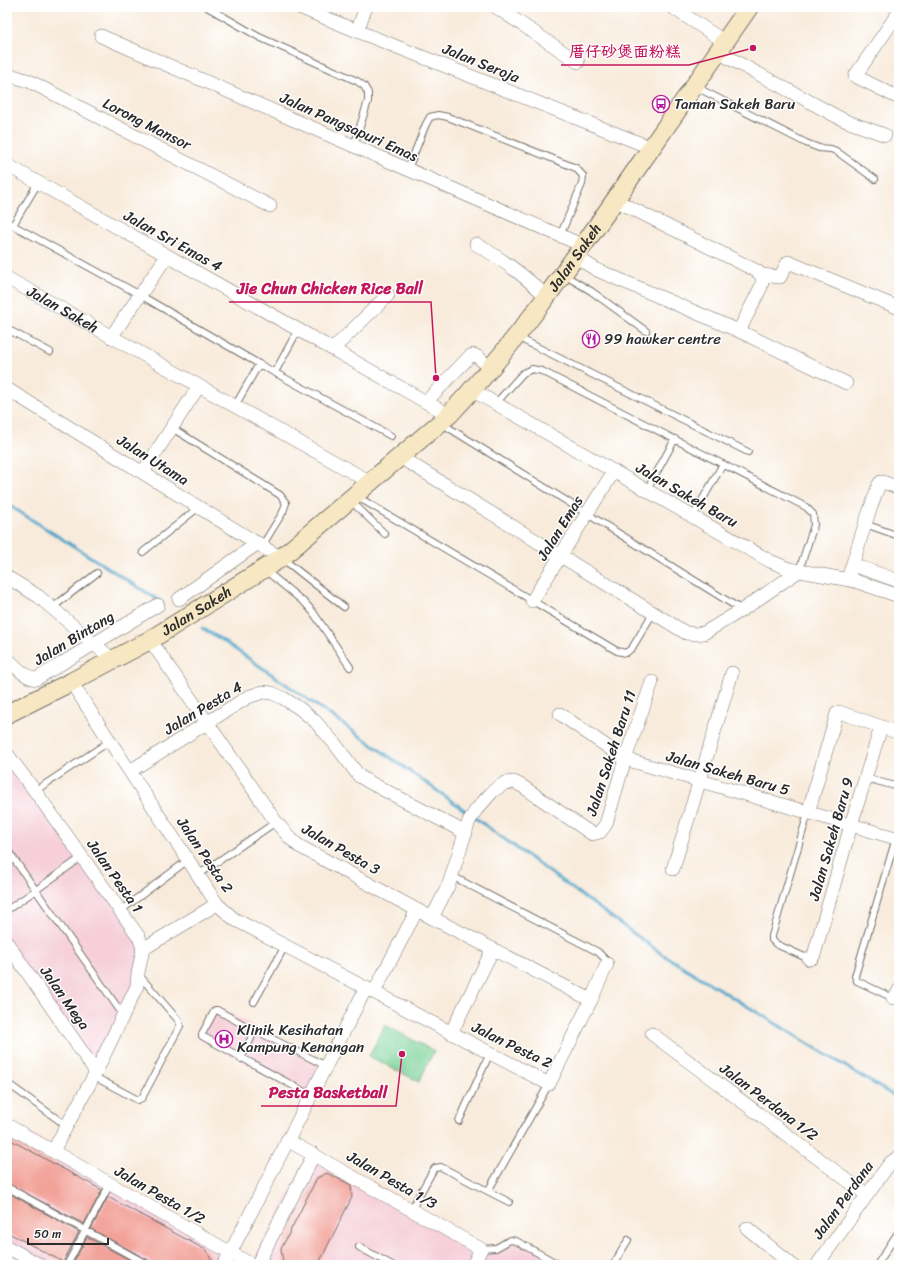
<svg xmlns="http://www.w3.org/2000/svg" width="906" height="1272" viewBox="0 0 906 1272" font-family="Sriracha,'LXGW WenKai TC',sans-serif">
  <style>
    .built { fill: #f6cfd9 }
    .green { fill: #79d298; stroke: #527e62 }
    .lines { fill: none; stroke-linecap: round; stroke-linejoin: round }
    .stream { stroke: #4ca4c9; stroke-width: 3 }
    .building { fill: #f2a299 }
    .lane-casing { stroke: #736e69; stroke-width: 8 }
    .street-casing { stroke: #736e69; stroke-width: 14 }
    .secondary-casing { stroke: #736e69; stroke-width: 20 }
    .lane { stroke: #fff; stroke-width: 6 }
    .street { stroke: #fff; stroke-width: 13 }
    .secondary { stroke: #f7e8c3; stroke-width: 18 }
    .labels { text-anchor: middle; dominant-baseline: central; stroke-width: 3; stroke-linejoin: round; paint-order: stroke }
    .street-label { font-size: 15px; fill: #2b2b2b; stroke: #fff }
    .poi-label { font-size: 15px; fill: #2b2b2b; stroke: #fff; text-anchor: start }
    .leader { fill: none; stroke: #c2185b; stroke-width: 1.5 }
    .callout-dot { fill: #c2185b; stroke: #fff; stroke-width: 1.5 }
    .callout-label { font-size: 16px; text-anchor: middle; font-weight: bold; fill: #c2185b; stroke: #fff; stroke-width: 3; stroke-linejoin: round; paint-order: stroke }
  </style>
  <rect width="100%" height="100%" fill="#fff"/>
  <filter id="ink" filterUnits="userSpaceOnUse"><feTurbulence type="fractalNoise" baseFrequency=".025" numOctaves="2"/><feDisplacementMap in="SourceGraphic" scale="8" xChannelSelector="R" yChannelSelector="G"/><feConvolveMatrix kernelMatrix="1 2 1 2 8 2 1 2 1" color-interpolation-filters="sRGB"/></filter>
  <filter id="wash" filterUnits="userSpaceOnUse"><feTurbulence type="fractalNoise" baseFrequency=".012" numOctaves="4" result="noise"/><feDisplacementMap in="SourceGraphic" scale="16" xChannelSelector="R" yChannelSelector="G"/><feGaussianBlur stdDeviation="0.9" result="paint"/><feColorMatrix in="noise" values="0 0 0 0 0 0 0 0 0 0 0 0 0 0 0 0 0 1.4 0 .05"/><feComposite in="paint" operator="in"/></filter>
  <g filter="url(#wash)">
    <rect width="100%" height="100%" fill="#f8ebdb"/>
    <path class="built" d="M7,747L43,795L147,951L98,1076L7,950Z
      M214,1007H218L330,1066L313,1099L202,1040L199,1037V1033L211,1009Z
      M7,1120L254,1260L312,1148L484,1246L494,1245L508,1237L517,1239L565,1265H32L7,1251Z"/>
    <path class="green" d="M385,1025L434,1051L419,1082L369,1056Z"/>
    <g class="lines">
      <path class="stream" d="M7,504L160,601
        M202,628L222,640L329,714L470,814
        M474,817L662,954L899,1099"/>
    </g>
    <g id="blocks">
      <path class="building" d="M7,1138L102,1190L84,1224L7,1183Z
        M327,1173L351,1185L352,1197L318,1265H289L283,1262L281,1249L317,1178Z
        M7,1192L79,1232L63,1262L7,1232Z
        M108,1197L206,1250L214,1265H152L150,1261L91,1229Z
        M87,1237L139,1265H72Z"/>
    </g>
  </g>
  <g filter="url(#ink)">
    <use href="#blocks" fill-opacity="0" stroke="#736e69" stroke-width="1"/>
    <g class="lines">
      <defs>
        <path id="lane" d="M207,7L259,37L357,81L364,86L368,93V101L354,146
          M696,87L806,143L819,148L831,149L836,151L875,179
          M408,169L426,124L430,117L438,115L448,117L576,168L583,176L582,184L560,236
          M7,222L140,295L259,364L391,436
          M13,225L38,183
          M564,275L591,291L646,331
          M7,329L50,352
          M517,337L748,452
          M275,372L298,330
          M496,403L523,373L532,369L542,371L806,507L813,514L814,525L799,571
          M235,406L259,364
          M441,423L742,610
          M172,428L280,495L286,503L283,512L262,546
          M647,490L675,439
          M356,496L617,651L626,653L632,648L653,613
          M351,501L385,534
          M693,516L723,464
          M865,524L899,536
          M143,552L199,507
          M283,559L344,607
          M265,570L306,604L313,612L350,667
          M52,608L97,573
          M865,778L899,787
          M35,791L110,741
          M808,813L772,936V940L776,944L809,959
          M7,849L123,1015
          M198,875L276,822
          M452,876L598,952L606,960L607,964
          M7,910L36,890L82,857
          M120,911L188,860
          M893,998L857,981L855,976L896,838
          M254,1002L285,946
          M255,1031L217,1010H215L202,1034V1036L310,1095
          M241,1059L254,1032L257,1031L326,1066
          M93,1076L138,1100L142,1098L180,1026L179,1021L139,975
          M7,1083L67,1126
          M459,1121L490,1053
          M7,1187L148,1265
          M488,1191L549,1084
          M411,1210L432,1172L435,1168L441,1167L509,1202
          M359,1247L392,1265
          M481,1249L496,1248L510,1240L516,1241L560,1265
          M67,1265L110,1184
          M613,1265L628,1240
          M877,1265L899,1231"/>
        <g id="street">
          <path d="M299,7L357,31L652,148"/>
          <path d="M496,7L578,62"/>
          <path d="M672,7L725,42"/>
          <path d="M899,12L855,76L899,98"/>
          <path d="M357,31L366,7"/>
          <path d="M101,36L584,246"/>
          <path d="M718,52L836,116L846,121L885,135"/>
          <path d="M7,74L29,81L270,206"/>
          <path d="M7,165L449,415"/>
          <path d="M615,200L757,271C763,276 763,279 761,287L739,331"/>
          <path d="M476,244C502,259 525,276 547,297"/>
          <path d="M576,257L597,270L739,331L846,383"/>
          <path d="M762,275L780,277L788,262L899,308"/>
          <path id="s1" d="M7,278L370,482"/>
          <path d="M111,337L167,256"/>
          <path d="M333,349L388,295"/>
          <path d="M7,389L281,558"/>
          <path d="M472,390L770,561L789,569L855,581L899,596"/>
          <path d="M426,402L470,356L474,355L478,357L490,368"/>
          <path d="M400,457L686,633L695,634L704,633L742,610L799,571"/>
          <path d="M143,472L199,386"/>
          <path d="M853,565L899,581"/>
          <path d="M7,577L38,596L52,608L113,660"/>
          <path d="M848,579L865,524L879,484L881,482H883L899,488"/>
          <path d="M179,599L258,543"/>
          <path d="M532,601L614,471"/>
          <path d="M150,640L276,822L290,838L299,846L417,910L591,1000"/>
          <path d="M7,659C16,666 24,677 36,679L158,605"/>
          <path d="M71,682L217,904L234,919L549,1084L591,1000L607,964"/>
          <path d="M560,714L625,759L899,839"/>
          <path d="M7,754L35,791L139,937L143,949"/>
          <path d="M130,771L248,697L263,692L272,693L283,698L299,708L315,721L335,744L359,776L369,782L466,833"/>
          <path d="M808,813L837,713L839,712L899,733"/>
          <path d="M673,869L732,673"/>
          <path d="M432,918L449,884L469,821L476,810L493,791L505,783L514,782L522,786L592,834L600,832L606,824L625,759L652,682"/>
          <path d="M7,943L96,1072"/>
          <path d="M143,949L217,904"/>
          <path d="M809,959L812,958L814,955L851,825L881,727"/>
          <path d="M374,992L417,910"/>
          <path d="M893,998L897,996L899,990"/>
          <path d="M451,1033L493,949"/>
          <path d="M652,1034L867,1195"/>
          <path d="M7,1125L252,1265"/>
          <path d="M287,1140L481,1249L473,1265"/>
          <path d="M53,1151L96,1072L137,986L138,973L143,949"/>
          <path d="M747,1228L792,1265"/>
          <path d="M7,1247L40,1265"/>
          <path d="M224,1265L366,988"/>
          <path d="M257,1265L314,1154"/>
          <path d="M817,1265L890,1163L897,1158H899"/>
        </g>
        <g id="secondary">
          <path id="s2" d="M7,714L71,682L150,640L281,558L449,415C514,346 568,268 622,190C664,129 707,68 749,7"/>
        </g>
      </defs>
      <use href="#lane" class="lane-casing"/>
      <use href="#street" class="street-casing"/>
      <use href="#secondary" class="secondary-casing"/>
      <use href="#lane" class="lane"/>
      <use href="#street" class="street"/>
      <use href="#secondary" class="secondary"/>
    </g>
  </g>
  <defs>
    <symbol id="bus-ring" viewBox="-11 -11 22 22"><circle r="9.5" fill="#fff" stroke="#b5179e" stroke-width="1.5"/><path d="M-5-6H5V4H4V6H2V4H-2V6H-4V4H-5ZM-3.5-4V0h7V-4ZM-3.5 1.2v1.5H-2V1.2ZM2 1.2v1.5H3.5V1.2Z" fill="#b5179e"/></symbol>
    <symbol id="restaurant-ring" viewBox="-11 -11 22 22"><circle r="9.5" fill="#fff" stroke="#b5179e" stroke-width="1.5"/><path d="M-5-6h1v4h1v-4h1v4h1v-4h1v5L-1.5 .5V6h-2V.5L-5-1ZM5-6V6H3V1.5H1.5Q1.5-4 5-6Z" fill="#b5179e"/></symbol>
    <symbol id="hospital-ring" viewBox="-11 -11 22 22"><circle r="9.5" fill="#fff" stroke="#b5179e" stroke-width="1.5"/><path d="M-5-5h3v3.5h4V-5h3V5h-3V1.5h-4V5h-3Z" fill="#b5179e"/></symbol>
  </defs>
  <g fill-rule="evenodd">
    <use href="#bus-ring" x="651" y="94" width="20" height="20"/>
    <use href="#restaurant-ring" x="581" y="329" width="20" height="20"/>
    <use href="#hospital-ring" x="214" y="1029" width="20" height="20"/>
  </g>
  <g class="labels">
    <g class="street-label">
      <text transform="translate(481 63) rotate(22)">Jalan Seroja</text>
      <text transform="translate(147 124) rotate(27)">Lorong Mansor</text>
      <text transform="translate(349 127) rotate(24)">Jalan Pangsapuri Emas</text>
      <text transform="translate(173 241) rotate(29)">Jalan Sri Emas 4</text>
      <text stroke="none"><textPath href="#s2" startOffset="738">Jalan Sakeh</textPath></text>
      <text stroke="none"><textPath href="#s1" startOffset="64">Jalan Sakeh</textPath></text>
      <text transform="translate(153 460) rotate(32)">Jalan Utama</text>
      <text transform="translate(687 495) rotate(30)">Jalan Sakeh Baru</text>
      <text transform="translate(560 528) rotate(-58)">Jalan Emas</text>
      <text stroke="none"><textPath href="#s2" startOffset="216">Jalan Sakeh</textPath></text>
      <text transform="translate(74 638) rotate(-31)">Jalan Bintang</text>
      <text transform="translate(203 708) rotate(-31)">Jalan Pesta 4</text>
      <text transform="translate(611 753) rotate(-72)">Jalan Sakeh Baru 11</text>
      <text transform="translate(728 773) rotate(16)">Jalan Sakeh Baru 5</text>
      <text transform="translate(831 839) rotate(-74)">Jalan Sakeh Baru 9</text>
      <text transform="translate(341 849) rotate(30)">Jalan Pesta 3</text>
      <text transform="translate(205 855) rotate(56)">Jalan Pesta 2</text>
      <text transform="translate(115 876) rotate(55)">Jalan Pesta 1</text>
      <text transform="translate(65 998) rotate(55)">Jalan Mega</text>
      <text transform="translate(512 1045) rotate(26)">Jalan Pesta 2</text>
      <text transform="translate(769 1102) rotate(37)">Jalan Perdana 1/2</text>
      <text transform="translate(392 1180) rotate(30)">Jalan Pesta 1/3</text>
      <text transform="translate(160 1195) rotate(30)">Jalan Pesta 1/2</text>
      <text transform="translate(843 1200) rotate(-54)">Jalan Perdana</text>
    </g>
    <g class="poi-label">
      <text x="674" y="104">Taman Sakeh Baru</text>
      <text x="604" y="339">99 hawker centre</text>
      <text x="237" y="1030">Klinik Kesihatan<tspan x="237" dy="17">Kampung Kenangan</tspan></text>
    </g>
  </g>
  <path class="leader" d="M753 48L689 65H561M436 378L431 302H229M402 1054L396 1106H261"/>
  <g class="callout-dot">
    <circle cx="753" cy="48" r="4"/>
    <circle cx="436" cy="378" r="4"/>
    <circle cx="402" cy="1054" r="4"/>
  </g>
  <g class="callout-label">
    <text x="625" y="57">厝仔砂煲面粉糕</text>
    <text x="330" y="294">Jie Chun Chicken Rice Ball</text>
    <text x="328" y="1098">Pesta Basketball</text>
  </g>
  <rect width="906" height="1272" fill="none" stroke="#fff" stroke-width="24"/>
  <path d="M28 1238v6h80v-6" fill="none" stroke="#2b2b2b" stroke-width="2"/>
  <text x="34" y="1238" font-size="12" fill="#2b2b2b" stroke="#ffffff" stroke-width="3" paint-order="stroke">50 m</text>
</svg>
